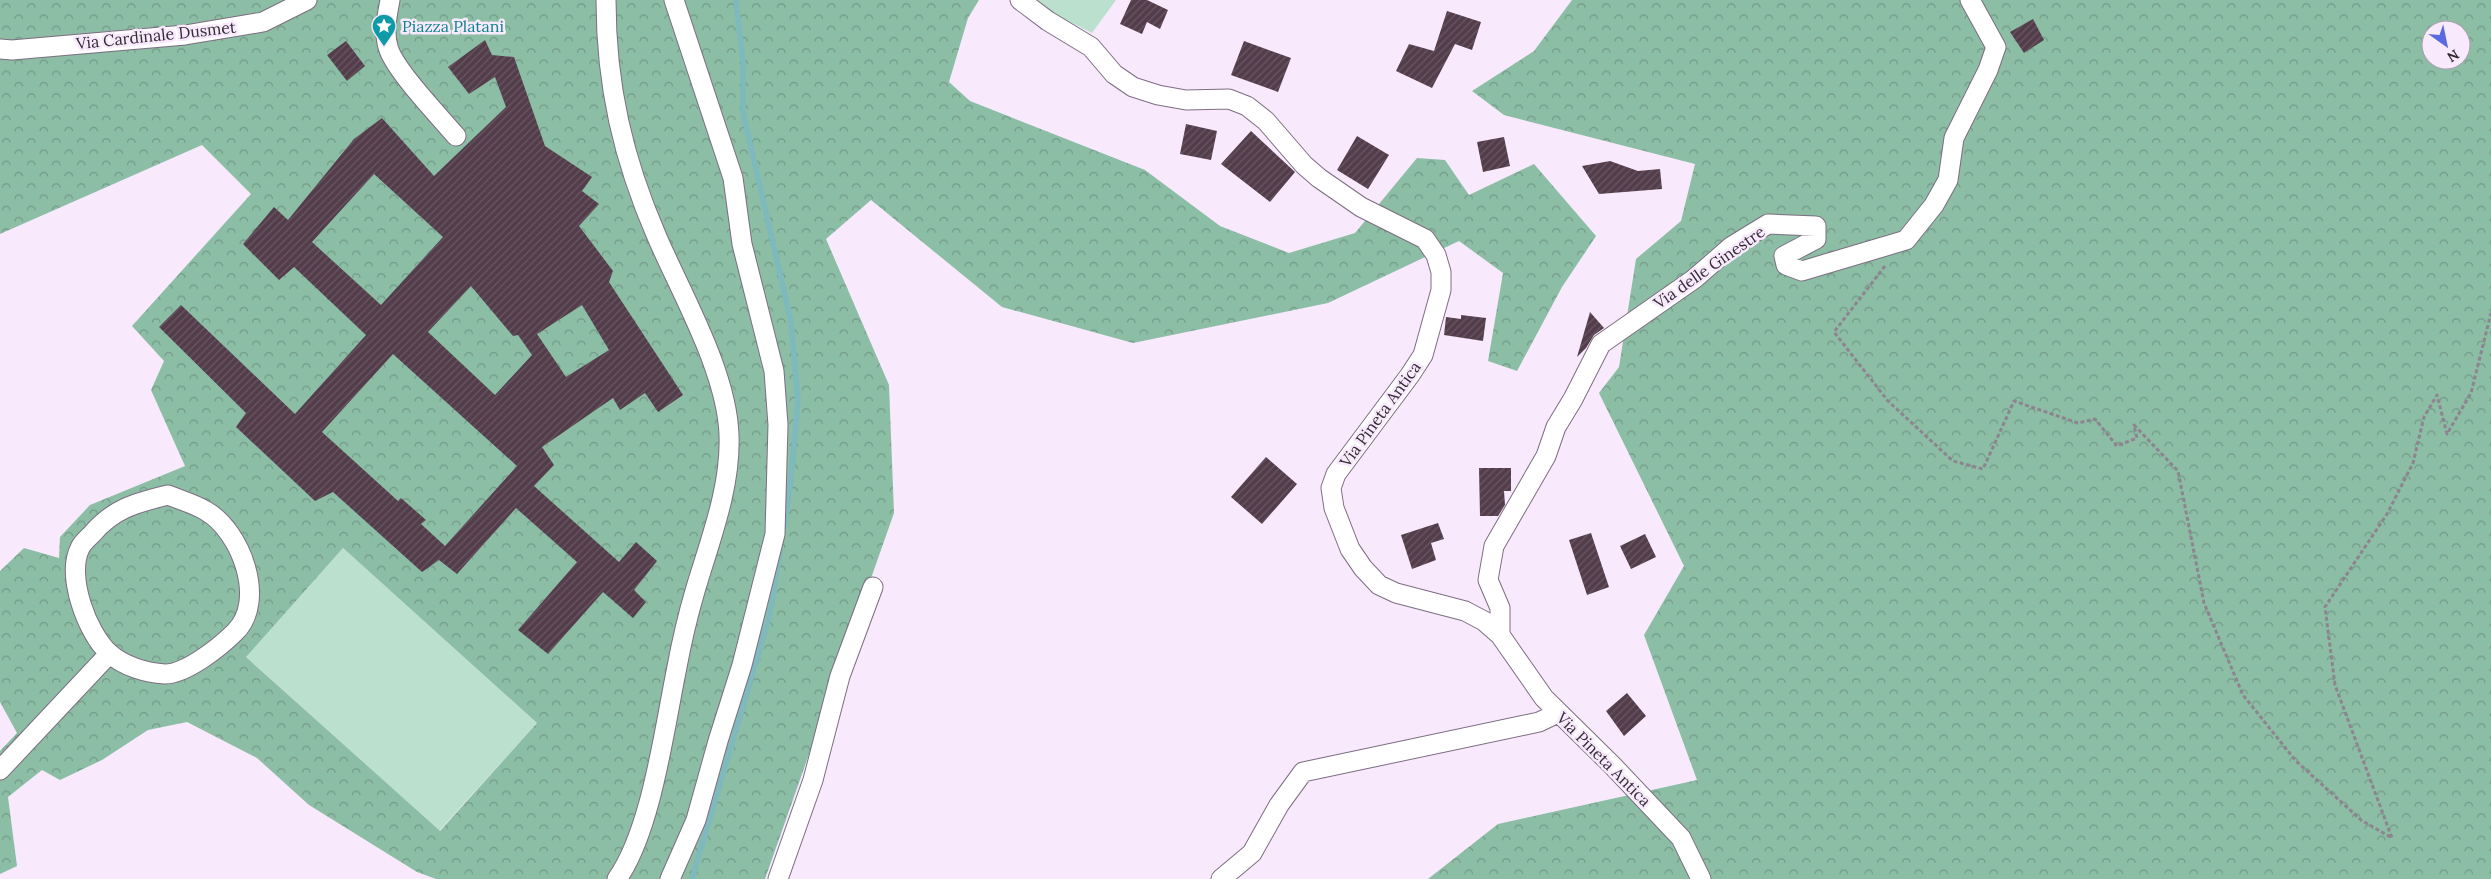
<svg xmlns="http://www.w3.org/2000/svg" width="2491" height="879" viewBox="0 0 2491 879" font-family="Lora,serif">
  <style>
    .grass { fill: #bce0ce }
    .forest { fill: url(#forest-crowns); fill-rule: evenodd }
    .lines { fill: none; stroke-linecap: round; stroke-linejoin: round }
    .stream { stroke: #7db9bd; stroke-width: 5.5 }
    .building { fill: url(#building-hatch); fill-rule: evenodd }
    .minor-casing { stroke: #7d6d82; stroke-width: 21 }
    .path { stroke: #8e8491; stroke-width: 3; stroke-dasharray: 4 2.5; stroke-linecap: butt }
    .minor { stroke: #fff; stroke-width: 19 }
    .labels { text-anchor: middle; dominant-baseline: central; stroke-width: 5; stroke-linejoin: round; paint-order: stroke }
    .culture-label { font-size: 16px; fill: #0d838f; stroke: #f8eafc; text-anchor: start }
    .street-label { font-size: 16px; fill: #332c35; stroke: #f8eafc }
  </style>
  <defs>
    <pattern id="forest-crowns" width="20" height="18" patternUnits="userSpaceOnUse" patternTransform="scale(1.25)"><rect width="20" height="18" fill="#8cbda5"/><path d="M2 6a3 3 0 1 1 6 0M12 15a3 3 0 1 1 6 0" fill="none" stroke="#739a87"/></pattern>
    <pattern id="building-hatch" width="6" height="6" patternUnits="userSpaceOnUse" patternTransform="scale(1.25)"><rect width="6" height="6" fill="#533d4b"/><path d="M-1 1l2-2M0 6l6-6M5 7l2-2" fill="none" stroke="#695763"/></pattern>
  </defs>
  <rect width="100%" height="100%" fill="#f8eafc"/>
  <path class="grass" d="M1033,0H1116L1092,33L1040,7Z
    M343,548L537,723L439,831L245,656Z"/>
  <path class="forest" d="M0,0H979L968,18L949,82L970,101L1145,170L1220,226L1289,253L1355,233L1417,158L1445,160L1469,195L1534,164L1596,236L1562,287L1517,371L1488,361L1503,273L1459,241L1328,303L1133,343L1002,307L871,200L826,239L889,385L894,513L765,879H436L417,872L309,805L257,758L187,722L148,730L102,760L60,780L42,770L8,797L17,866L0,874V751L17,733L0,702V571L24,548L59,558L60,537L90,505L185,466L151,390L164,361L132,326L251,194L202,145L0,234ZM343,548L537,723L440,831L246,657Z
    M1572,0H2491V879H1428L1498,824L1697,780L1644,635L1684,566L1599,393L1619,367L1636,259L1681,221L1695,164L1504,115L1472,91L1534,51ZM2431,30H2461V60H2431Z"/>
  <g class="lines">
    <path class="stream" d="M736,0L743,62V112L791,322L798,400L791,480L784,527
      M692,879L769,618L780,551"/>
  </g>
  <path class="building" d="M1131,0H1147L1168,10L1160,29L1147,22L1142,34L1120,24Z
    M1447,11L1481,22L1472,50L1455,44L1432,88L1396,71L1409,44L1434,51Z
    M2033,19L2044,40L2024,53L2010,32Z
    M485,40L492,55L514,57L545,146L592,177L582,191L599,204L579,226L613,271L609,282L683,395L658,412L645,393L620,410L613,398L542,447L554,465L534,486L619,562L636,542L657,561L634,590L646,602L633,618L603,592L548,654L518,630L577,562L516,508L457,574L439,560L422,572L333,492L315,501L236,427L246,413L159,327L181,305L295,414L366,335L294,267L279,280L243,244L274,207L288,220L354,139L382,118L434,176L506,107L495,77L469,94L448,67ZM374,174L443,237L381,305L312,242ZM471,286L513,336L518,335L532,355L495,395L428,332ZM582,305L609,350L566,377L537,334ZM393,354L517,466L445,546L421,524L426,520L401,498L398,501L322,432Z
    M346,41L365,66L347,81L327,55Z
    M1244,41L1291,58L1278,92L1231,75Z
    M1186,124L1217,131L1211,160L1180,154Z
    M1251,131L1295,172L1270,202L1221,164Z
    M1357,136L1389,155L1368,189L1337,170Z
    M1504,137L1510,166L1483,172L1477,142Z
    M1610,161L1638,171L1660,169L1662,189L1599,194L1582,166Z
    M1590,312L1604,328L1594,335L1586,348L1577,357Z
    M1461,315L1486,318L1483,341L1444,335L1446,317L1461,319Z
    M1266,457L1297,484L1262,524L1231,497Z
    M1479,468H1511V491H1504L1505,505L1498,516H1480Z
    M1438,523L1444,539L1431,543L1436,560L1412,569L1401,535Z
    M1591,533L1609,587L1587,595L1569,540Z
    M1645,534L1656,557L1631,569L1620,546Z
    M1627,693L1646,716L1624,736L1606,711Z"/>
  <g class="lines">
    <defs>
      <path id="minor" d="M390,0C387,16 383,34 389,50C397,72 439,116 456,136
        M606,0C606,85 623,159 657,237C682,295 727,372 729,435C731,488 710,540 695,591C687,618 681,645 676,672C664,731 651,831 617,879
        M1020,0L1048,21L1091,47L1114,74L1133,87L1158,95L1186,100L1229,99L1247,106L1266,121L1304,165L1319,178L1361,207L1425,239L1436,255L1441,272V290L1423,355L1410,375L1336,474L1331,488L1334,508L1350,549L1363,568L1379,585L1396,593L1465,611L1484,621L1500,635L1544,698L1613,766L1681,838L1701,879
        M0,49L12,50L185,35L263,22L307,0
        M168,495C180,500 195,504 206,511C241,531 267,601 235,632C220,647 186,674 165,674C146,673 123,666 109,653C87,633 66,576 80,548C82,543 88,538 92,534C114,508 136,503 168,495Z
        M1500,635V608L1488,580L1494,546L1546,456L1556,427L1573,399L1601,344L1694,279L1732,246L1768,224L1816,226V239L1784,256L1786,265L1802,271L1906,240L1934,205L1948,180L1954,138L1988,70L1996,47L1970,0
        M0,770L109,654
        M670,879L696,820L718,741L742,665L775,534L778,425L774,371L742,244L733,178L674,0
        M778,879L813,780L840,676L873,587
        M1221,879L1252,853L1279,805L1303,772L1539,722L1558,713"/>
    </defs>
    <use href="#minor" class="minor-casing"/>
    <path class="path" d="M1885,266L1834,332L1888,401L1953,461L1983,469L2014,401L2078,423L2095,419L2117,446L2137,438L2134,425L2178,471L2204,603L2243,695L2296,761L2361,820L2392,838L2335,685L2325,607L2387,514L2413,463L2424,417L2437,395L2447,434L2471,393L2491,313"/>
    <use href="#minor" class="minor"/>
  </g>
  <defs>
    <symbol id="sight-pin" viewBox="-11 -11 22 30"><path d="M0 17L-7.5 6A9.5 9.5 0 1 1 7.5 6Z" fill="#0f9aa8" stroke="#f8eafc"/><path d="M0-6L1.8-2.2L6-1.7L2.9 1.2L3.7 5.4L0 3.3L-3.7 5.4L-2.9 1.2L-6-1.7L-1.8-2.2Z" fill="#fff"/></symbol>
  </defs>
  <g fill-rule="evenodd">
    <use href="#sight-pin" x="370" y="12" width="28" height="38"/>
  </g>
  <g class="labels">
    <g class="culture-label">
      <text x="402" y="26">Piazza Platani</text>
    </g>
    <g class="street-label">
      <text transform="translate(156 35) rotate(-6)">Via Cardinale Dusmet</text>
      <text transform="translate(1709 267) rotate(-35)">Via delle Ginestre</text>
      <text transform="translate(1380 414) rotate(-54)">Via Pineta Antica</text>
      <text transform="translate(1604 759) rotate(45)">Via Pineta Antica</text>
    </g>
  </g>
  <g transform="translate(2446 45) rotate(147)"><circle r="24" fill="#f8eafc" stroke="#a99eac"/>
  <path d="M0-4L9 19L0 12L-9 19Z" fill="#5b6ae1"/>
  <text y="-8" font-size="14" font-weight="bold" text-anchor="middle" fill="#332c35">N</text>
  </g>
</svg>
